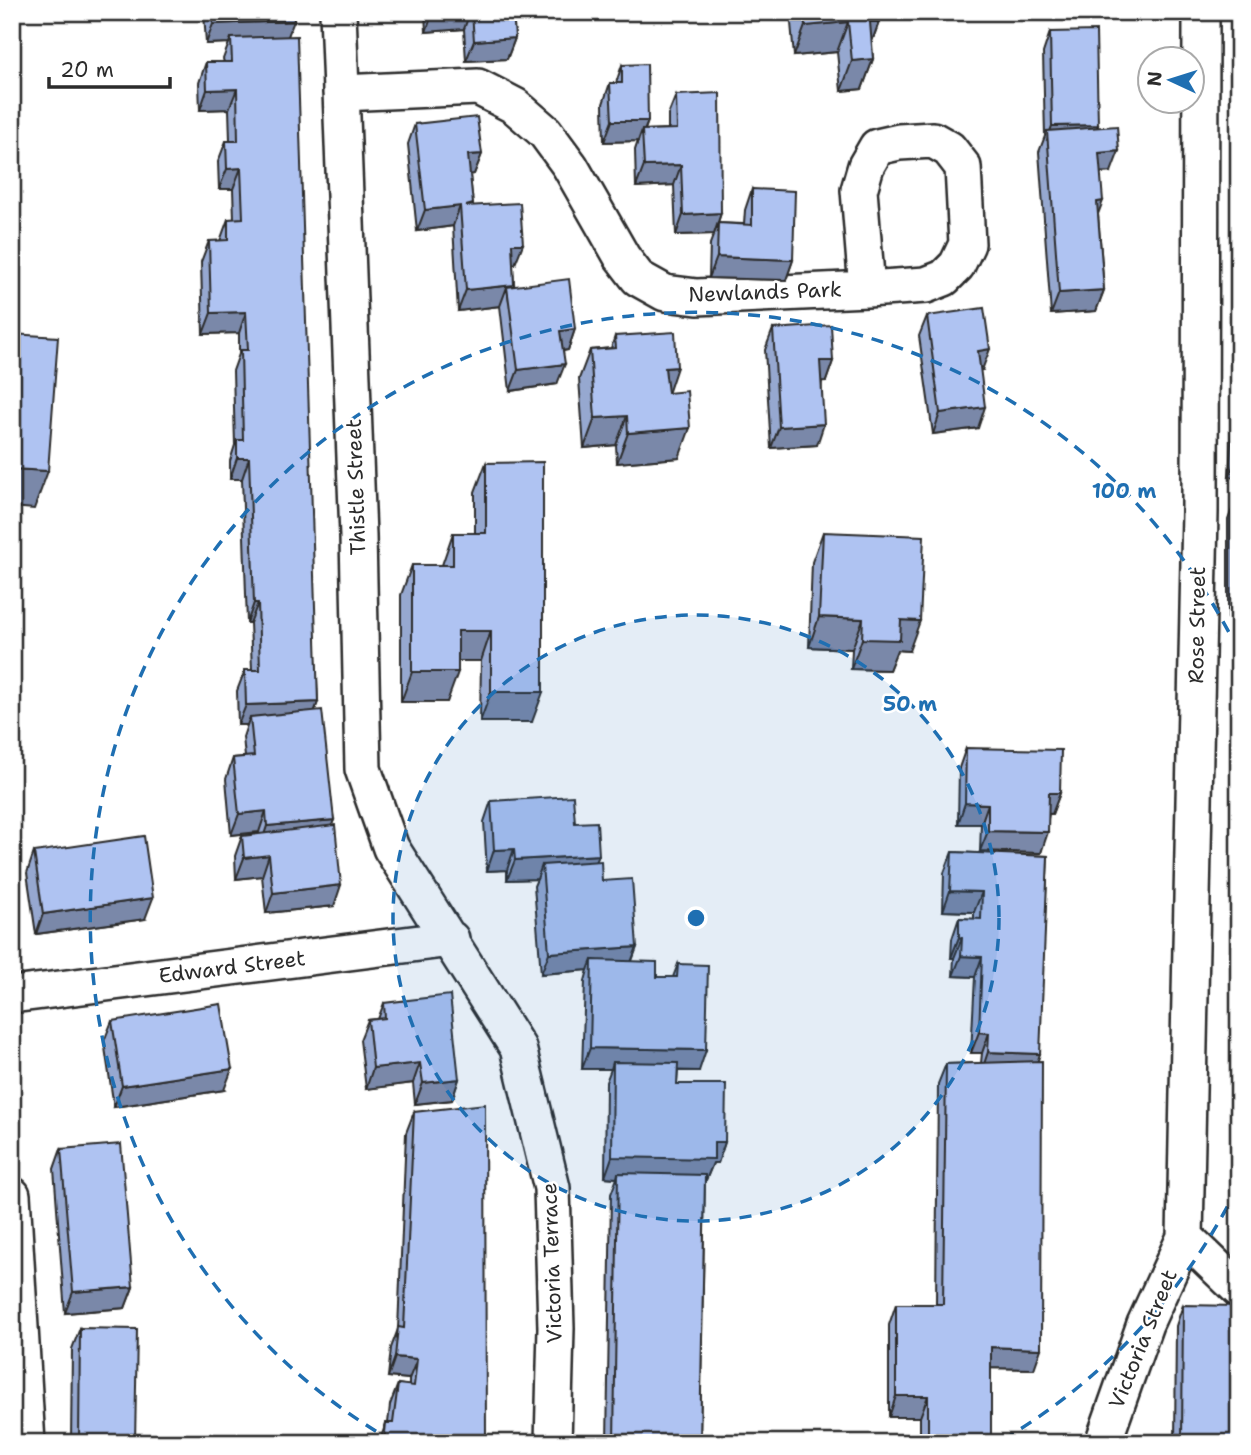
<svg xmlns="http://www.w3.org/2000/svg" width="1251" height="1455" viewBox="0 0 1251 1455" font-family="'Shantell Sans',sans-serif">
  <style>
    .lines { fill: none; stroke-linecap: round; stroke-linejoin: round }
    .minor-casing { stroke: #2b2b2b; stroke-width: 40 }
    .minor { stroke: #fff; stroke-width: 35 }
    .wall { fill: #96a8d0; stroke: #2b2b2b; stroke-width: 2 }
    .shaded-wall { fill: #7a88a9; stroke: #2b2b2b; stroke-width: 2 }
    .building { fill: #afc3f2; stroke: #2b2b2b; stroke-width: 2 }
    .ring { fill: none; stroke: #1f6fb2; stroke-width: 3.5; stroke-dasharray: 12 9 }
    .labels { text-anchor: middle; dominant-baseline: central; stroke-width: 5; stroke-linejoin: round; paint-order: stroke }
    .street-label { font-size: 21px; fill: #2b2b2b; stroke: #fff }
    .centre { fill: #1f6fb2; stroke: #fff; stroke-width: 3.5 }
    .ring-label { font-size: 21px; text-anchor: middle; font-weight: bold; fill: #1f6fb2; stroke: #fff; stroke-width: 5; stroke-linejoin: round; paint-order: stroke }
  </style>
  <rect width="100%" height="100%" fill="#fff"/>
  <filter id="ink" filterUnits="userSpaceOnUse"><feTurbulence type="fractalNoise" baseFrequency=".0143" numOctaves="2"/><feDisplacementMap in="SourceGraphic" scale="14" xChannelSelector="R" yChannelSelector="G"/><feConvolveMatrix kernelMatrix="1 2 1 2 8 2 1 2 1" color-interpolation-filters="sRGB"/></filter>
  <g filter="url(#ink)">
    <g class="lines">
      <defs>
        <path id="minor" d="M338,12L358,536L363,769L391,848L518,1048L552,1188L556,1328L553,1443
          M341,93L478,87L515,106L545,132L570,166L622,257L638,278L665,293L697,297L867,289L859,190L866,166L877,147L899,142L933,140L949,149L963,167L967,244L957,265L944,278L926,285L867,289
          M12,995L451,939
          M12,1195L27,1443
          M1185,1237L1239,1289
          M1103,1443L1145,1324L1185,1237L1200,512L1201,12"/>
      </defs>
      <use href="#minor" class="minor-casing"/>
      <use href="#minor" class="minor"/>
    </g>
    <path class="wall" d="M204,12H293L288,36L318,702L315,710L334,820L331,826L334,906L266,913L262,876L236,879L235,856L242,836L259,834V832L231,835L226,779L233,758L245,757L243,737L247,725H238L237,691L245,670H252L250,623H247L242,479H230V461L235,445L233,371L239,354V333L203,334L201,262L209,241H220L228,219H234L233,189H219L218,162L226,141H230L229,109L200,110L199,83L206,62H224L223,59L229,43L206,44Z
      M425,12H513L515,38L507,59L466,61L464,29L426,32Z
      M790,12H878L879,22L872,42L873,59L862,89L841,91L837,52L794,56Z
      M1239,13V266H1233Z
      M1050,32L1098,125V127L1111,172L1100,173L1098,214L1104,290L1096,311L1051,314L1039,152L1045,136L1043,53Z
      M622,65L648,121L645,130L668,129V115L676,95L721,213L714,234L676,235L674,185L636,187L635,150L638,141L604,142L603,104L610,83H616Z
      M415,124L482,154L474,174L470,175L473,206L515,264H513L514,286L575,329L568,350L563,351L557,384L510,391L500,306L458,311L453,226L417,231L408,144Z
      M752,189L793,260L786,280L709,278L710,244L718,223L744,224L745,210Z
      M927,316L982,370H980L978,428L933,434L919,336Z
      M773,329L833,361L826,381H822L817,445L771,448L765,350Z
      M615,336L668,392L679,458L617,463L616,445L584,448L579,379L590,350L611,348Z
      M1239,365V478L1229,477L1235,375Z
      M486,463L532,722H480L481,661H458L447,702H401V595L412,565H442L453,533H475V492Z
      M1239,491V636H1228V520Z
      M823,532L909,651L897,650L889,670L851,669L852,649L809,647L812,562Z
      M966,748L1060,793L1052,814H1049L1041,853L980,851L981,824H958L959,768Z
      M491,801L575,823L599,855L596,861L602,881L637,947L632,961L657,977H673L678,964L699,1071H678L677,1084L725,1142L718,1163H713L706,1180H705L700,1443H607L611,1194L617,1178L605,1177L606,1082L611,1069H582L585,981L588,970L541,974L534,886L537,879L507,880V870L487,871L484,822Z
      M34,852L145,919L36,934L27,873Z
      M952,852L1048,856L1038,1061L1034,1369L991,1368V1443H920V1417H889V1325L896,1304H936L938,1084L946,1064L981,1063L982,1053H971L975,977L953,976L954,958H951L952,939L959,918L974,919V912L943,911L944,873Z
      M384,1003L459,1079L452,1100L415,1104L413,1083L366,1089L360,1040L368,1020L378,1019Z
      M112,1021L224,1090L114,1107L104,1041Z
      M414,1112L486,1443H379L386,1423H388L390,1405L398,1384L409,1386V1379L388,1377L391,1348L398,1329L406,1133Z
      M61,1149L133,1287L125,1308L65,1313L54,1169Z
      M1183,1305L1239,1443H1175L1176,1326Z
      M80,1328L135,1443H71L72,1349Z"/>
    <path class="shaded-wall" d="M433,12H470L464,29L426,32Z
      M294,21L286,41L231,38L229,43L206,44L213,24Z
      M848,22L837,52L794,56L805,26Z
      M870,22H879L868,52Z
      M515,38L507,59L466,61L474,41Z
      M873,59L862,89L841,91L852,61Z
      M237,89L229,109L200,110L207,90Z
      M612,121H648L642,136V130L638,141L604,142Z
      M1098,125L1091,145L1047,140L1052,126Z
      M1119,151L1111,172L1091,173L1099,153Z
      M482,154L474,174L460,176L468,155Z
      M681,165L674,185L636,187L644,166Z
      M241,168L233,189H219L227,169Z
      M1103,201L1095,222L1097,202Z
      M460,206L453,226L417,231L425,210Z
      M721,213L714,234L676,235L683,215Z
      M512,244H523L515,264L504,265Z
      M1239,250V266H1233Z
      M717,257L793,260L786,280L709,278Z
      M514,285L509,301L507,287L500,306L458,311L466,290Z
      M1104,290L1096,311L1051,314L1059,293Z
      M246,312L239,333L203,334L211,313Z
      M575,329L568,350L553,352L560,331Z
      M990,349L982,370L970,371L978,351Z
      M820,361H833L826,381L813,382Z
      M565,364L557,384L510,391L518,370Z
      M677,367L667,397L665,368Z
      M985,407L978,428L933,434L940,413Z
      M627,416L616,445L584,448L595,418Z
      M824,424L817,445L771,448L779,427Z
      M690,428L679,458L617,463L628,433Z
      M1239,451V478L1229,477Z
      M237,458H249L242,479H230Z
      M12,469L48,471L34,509L12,507Z
      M254,603H258L250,623H247Z
      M1239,607V636H1228Z
      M819,617L863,619L852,649L809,647Z
      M901,620L920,621L909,651L897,650L889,670L851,669L862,639Z
      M458,631H491L481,661H448Z
      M412,672H458L447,702H401Z
      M491,692H543L532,722H480Z
      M318,702L310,723L250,717L247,725H238L246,705Z
      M1049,793H1060L1052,814L1042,813Z
      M965,803L988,804L981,824H958Z
      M266,811L259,832L231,835L239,814Z
      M334,820L326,840L260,847L267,826Z
      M988,831L1048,832L1041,853L980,851Z
      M514,849L507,870L487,871L494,850Z
      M269,855L262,876L236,879L244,858Z
      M599,855L591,875L542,865L537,879L507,880L515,860Z
      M341,885L334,906L266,913L273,893Z
      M950,891L982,892L974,912L943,911Z
      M153,898L145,919L36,934L43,914Z
      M959,937L962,938L954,958H951Z
      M637,947L629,967L592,960L588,970L541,974L549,953Z
      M961,956L982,957L975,977L953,976Z
      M979,1032L989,1033L982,1053H971Z
      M590,1048L706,1050L699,1071L613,1069V1062L611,1069H582Z
      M988,1052L1040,1054L1033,1075L981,1073Z
      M420,1063L413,1083L366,1089L373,1068Z
      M232,1069L224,1090L114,1107L122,1086Z
      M459,1079L452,1100L415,1104L423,1083Z
      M714,1142H725L718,1163H713L706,1180L618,1178V1173L617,1178L605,1177L612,1157Z
      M133,1287L125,1308L65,1313L73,1292Z
      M991,1347L1041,1349L1034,1369L984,1368Z
      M395,1357L417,1359L409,1379L388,1377Z
      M896,1396H928L920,1417H889Z"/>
    <path class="building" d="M213,12H293L294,21L213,24Z
      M472,12H513L515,38L474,41Z
      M803,12H878L879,22H870L873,59L852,61L848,22L805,26Z
      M1096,31L1098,125L1052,126L1050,32Z
      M297,36L318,702L246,705L245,670H260L258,603H254L249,458H237V440H243L241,350H248L246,312L211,313L209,241L228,240V219L243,218L241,168L227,169L226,141H238L237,89L207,90L206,62H232L231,38Z
      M647,64L648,121H612L610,83H622V65Z
      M720,93L721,213L683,215L681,165L644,166L642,130L677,129L676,95Z
      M477,117L482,154L468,155L473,204L466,206L520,203L523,244H512L514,285L466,290L460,206L425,210L415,124Z
      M1117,126L1119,151L1099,153L1103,201L1097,202L1104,290L1059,293L1047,131Z
      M752,189L795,191L793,260L717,257L718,223L752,225Z
      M569,279L575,329L560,331L565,364L518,370L507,287Z
      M984,308L990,349L978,351L985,407L940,413L927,316Z
      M831,325L833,361H820L824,424L779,427L773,329Z
      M675,332L677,367L665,368L668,393L687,391L690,428L628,433L627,416L595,418L590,350L616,348L615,336Z
      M12,334L58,337L48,471L12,469Z
      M543,462V692H491V631H458V672H412V565H453V533H486V463Z
      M823,532L924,536L920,621L901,620L900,640L862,639L863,619L819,617Z
      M322,710L334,820L267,826L266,811L239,814L233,758L254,756L250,717Z
      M966,748L1061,750L1060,793H1049L1048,832L988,831V804L965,803Z
      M573,796L575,823L597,822L599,855L515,860L514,849L494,850L491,801Z
      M335,825L341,885L273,893L269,855L244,858L242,836Z
      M144,836L153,898L43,914L34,852Z
      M952,852L1048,856L1040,1054L988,1052L989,1033L979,1032L982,957L961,956L962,938L959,937V918L981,919L982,892L950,891Z
      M601,861L602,881L632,879L637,947L549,953L542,865Z
      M592,960L657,962V977H677L678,964L708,965L706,1050L590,1048Z
      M450,995L459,1079L423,1083L420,1063L373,1068L368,1020L385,1018L384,1003Z
      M221,1004L232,1069L122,1086L112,1021Z
      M1042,1061L1041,1349L991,1347V1443H928V1396H896V1304H943L946,1064Z
      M613,1062L678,1063L677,1084H726L725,1142H714V1159L612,1157Z
      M485,1104L486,1443H384L386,1423H393L398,1384L414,1386L417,1359L395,1357L398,1327L404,1328L414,1112Z
      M121,1144L133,1287L73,1292L61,1149Z
      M618,1173L705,1175L700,1443H614Z
      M1183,1305L1239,1306V1443H1182Z
      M80,1328L137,1329L135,1443H79Z"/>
  </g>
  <circle cx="696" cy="918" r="303" fill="#1f6fb2" fill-opacity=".12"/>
  <g class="ring">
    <circle cx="696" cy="918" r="303"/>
    <path d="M1237 1188A605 605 0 0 1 999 1442M394 1442A605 605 0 1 1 1237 648"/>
  </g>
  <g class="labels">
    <g class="street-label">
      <text transform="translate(765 292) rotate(-2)">Newlands Park</text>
      <text transform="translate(356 487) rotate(-92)">Thistle Street</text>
      <text transform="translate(1197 625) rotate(-89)">Rose Street</text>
      <text transform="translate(232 967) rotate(-7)">Edward Street</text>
      <text transform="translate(552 1263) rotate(-92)">Victoria Terrace</text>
      <text transform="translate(1143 1339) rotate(-68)">Victoria Street</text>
    </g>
  </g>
  <circle cx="696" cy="918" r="10" class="centre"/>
  <g class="ring-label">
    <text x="1124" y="498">100 m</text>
    <text x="910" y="711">50 m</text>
  </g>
  <rect width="1251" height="1455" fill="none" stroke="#fff" stroke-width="42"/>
  <rect x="21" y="21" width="1209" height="1413" fill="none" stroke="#2b2b2b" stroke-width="2.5" filter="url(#ink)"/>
  <g transform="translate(1171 80) rotate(274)"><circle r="33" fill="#ffffff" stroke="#aaaaaa" stroke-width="2"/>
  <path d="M0-5L12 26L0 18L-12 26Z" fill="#1f6fb2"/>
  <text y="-10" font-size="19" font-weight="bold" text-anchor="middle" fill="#2b2b2b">N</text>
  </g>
  <path d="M49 77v10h121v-10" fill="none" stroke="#2b2b2b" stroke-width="3.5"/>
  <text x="60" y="77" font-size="21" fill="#2b2b2b" stroke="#ffffff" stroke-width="5" paint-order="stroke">20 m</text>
</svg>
